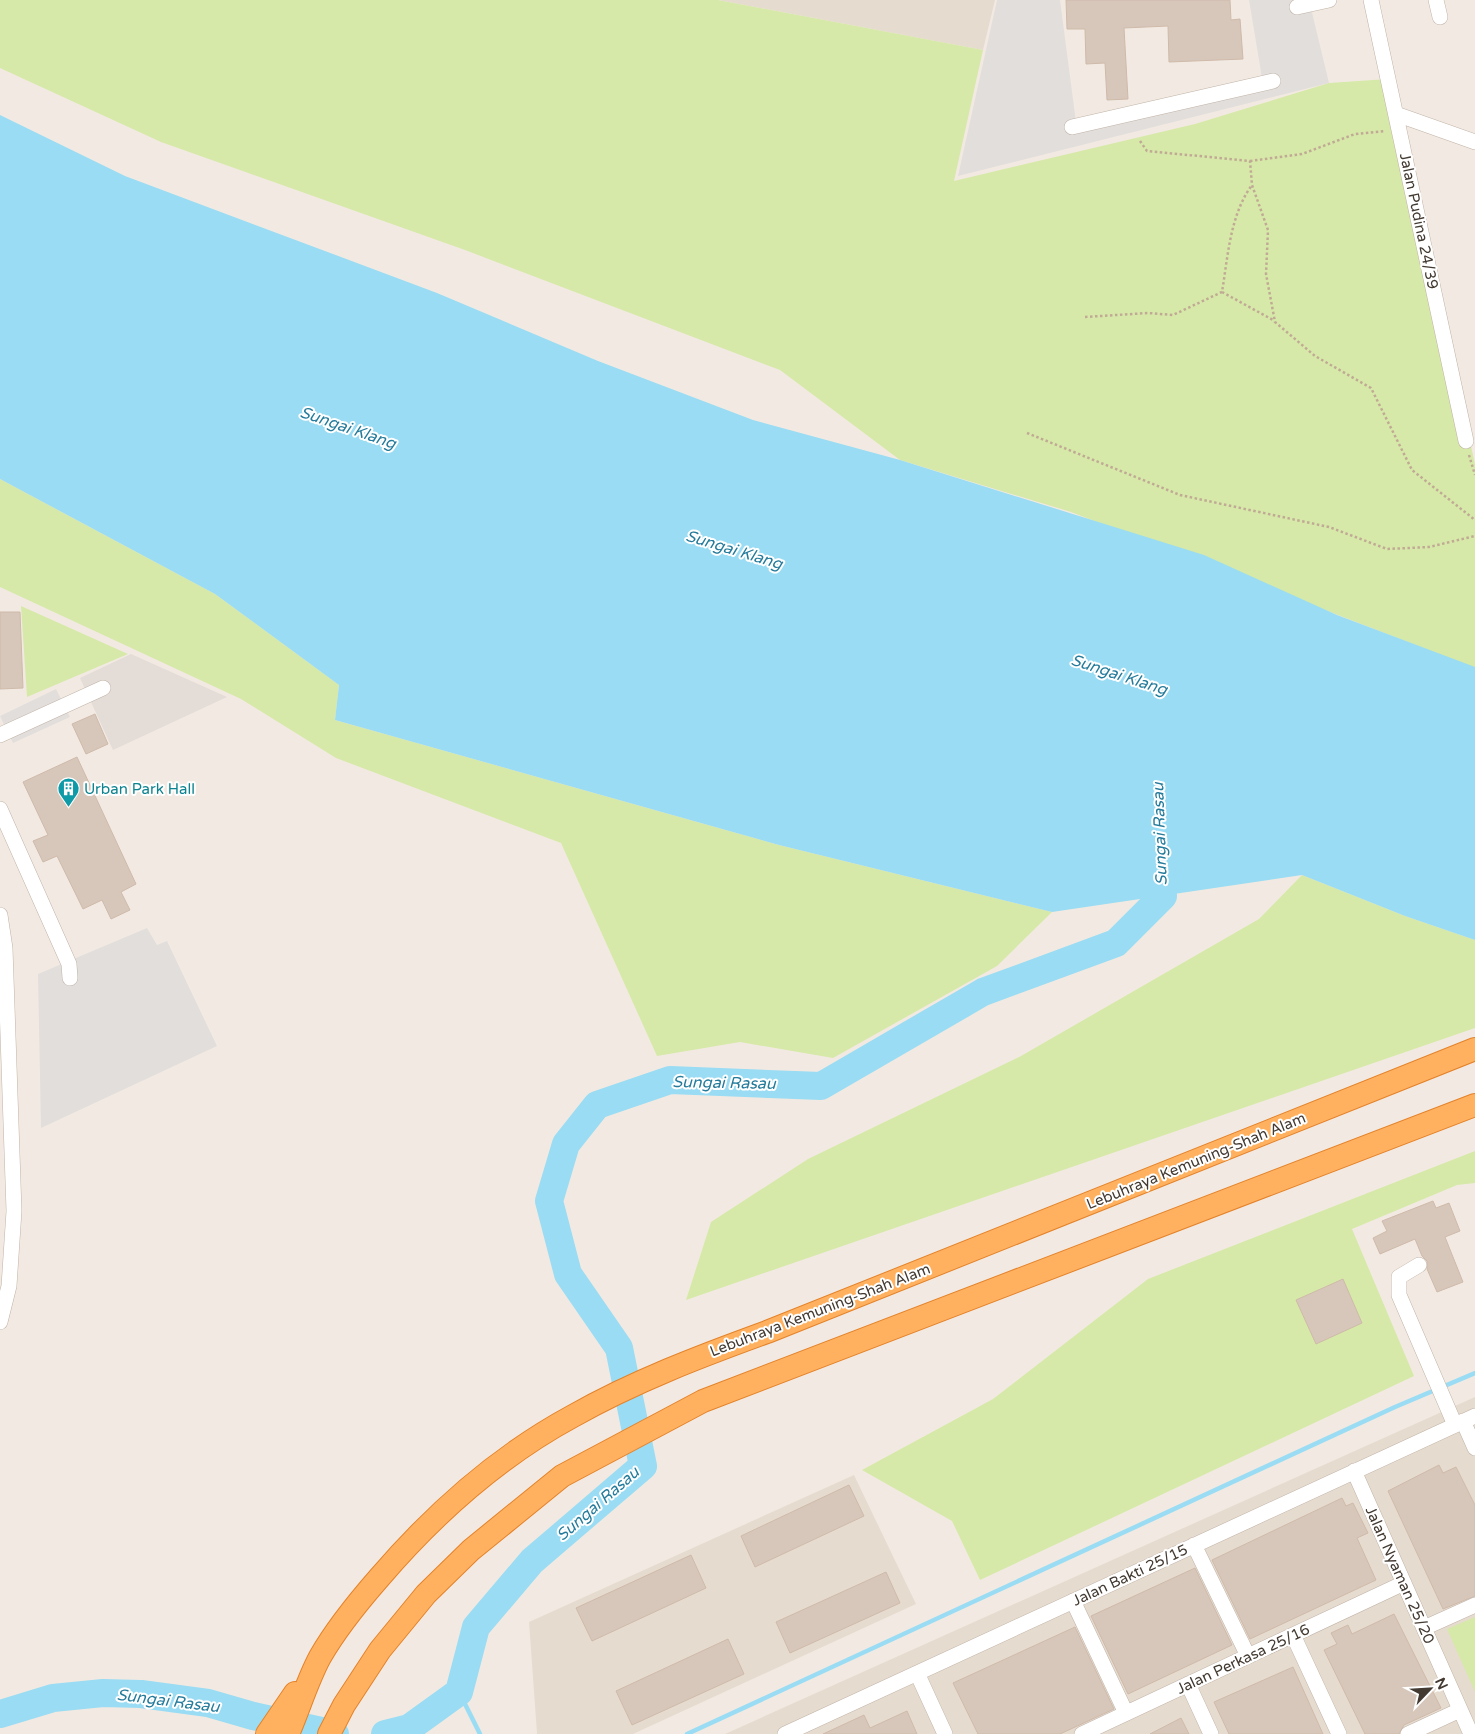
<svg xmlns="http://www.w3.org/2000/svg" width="1475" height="1734" viewBox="0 0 1475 1734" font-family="'Varela Round',sans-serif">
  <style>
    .residential { fill: #e6dbcf }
    .industrial { fill: #e3dcd7 }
    .green { fill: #d6e9a8 }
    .parking { fill: #e2dedb }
    .water { fill: #9adcf3 }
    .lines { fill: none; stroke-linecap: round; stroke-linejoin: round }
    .stream { stroke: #9adcf3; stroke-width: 4.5 }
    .river { stroke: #9adcf3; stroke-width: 28 }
    .building { fill: #d7c7ba; stroke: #cfbaaa }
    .minor-casing { stroke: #c0b3a7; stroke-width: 16 }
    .highway-casing { stroke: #e4822a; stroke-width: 24 }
    .path { stroke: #c0aa95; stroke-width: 2.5; stroke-dasharray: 2.5 2.5; stroke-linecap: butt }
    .minor { stroke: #fff; stroke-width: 15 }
    .highway { stroke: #ffb15f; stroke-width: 22 }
    .labels { text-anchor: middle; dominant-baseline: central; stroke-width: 4; stroke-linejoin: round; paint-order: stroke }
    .street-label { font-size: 15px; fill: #433a32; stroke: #fff }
    .culture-label { font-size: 15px; fill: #0d838f; stroke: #fff; text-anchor: start }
    .water-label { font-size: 16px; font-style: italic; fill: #257b9b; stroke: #fff }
  </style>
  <rect width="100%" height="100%" fill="#f2eae2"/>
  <path class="residential" d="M718,0H995L983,50Z
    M1475,1397V1734H725Z
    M854,1475L916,1604L633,1734H537L529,1622Z"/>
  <path class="industrial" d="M131,654L227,697L113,750L80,678Z"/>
  <path class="green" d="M0,0H718L983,50L954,181L1195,124L1329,83L1388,79L1475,464V668L1071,512L900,460L780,370L465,250L161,142L0,68Z
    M0,479L215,594L339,685L335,720L779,845L1052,912L997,966L833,1058L740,1042L657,1056L561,843L336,758L241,699L0,587Z
    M21,606L128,654L27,697Z
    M1302,875L1405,916L1475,940V1028L686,1300L711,1222L808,1159L1021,1056L1259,919Z
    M1475,1151V1183L1457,1185L1352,1229L1414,1376L980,1580L952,1521L862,1470L993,1399L1148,1279Z
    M1475,1617V1692L1447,1629Z"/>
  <path class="parking" d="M997,0H1060L1077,130L1263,84L1249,0H1309L1329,83L958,176Z
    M56,689L70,717L13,743L0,716Z
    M147,928L157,945L167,941L217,1046L41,1128L38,974Z"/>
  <path class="water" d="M0,115L125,176L437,293L598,361L753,420L900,460L1204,555L1337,615L1475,667V940L1405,916L1302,875L1052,912L779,845L335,720L339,685L215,594L0,479Z"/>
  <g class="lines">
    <path class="stream" d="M459,1692L480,1734
      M687,1734L1395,1407L1475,1373"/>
    <path class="river" d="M0,1714L53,1698L103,1693L141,1694L208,1703L253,1716L335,1734
      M385,1734L409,1728L459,1692L476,1627L532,1561L643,1466L619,1348L568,1274L549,1201L566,1144L597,1105L670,1080L821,1086L983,992L1116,943L1163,896L1161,859"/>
  </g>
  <path class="building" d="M1066,0H1230L1231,20L1240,19L1243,59L1169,62L1168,26L1124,28L1128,99L1107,100L1105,63L1086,64L1085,29H1067Z
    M0,612H20L23,688L0,689Z
    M95,714L108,744L86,754L72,724Z
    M77,757L136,884L121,892L130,910L111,919L102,900L83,909L57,856L43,862L33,841L48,835L23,782Z
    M1433,1201L1436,1208L1449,1203L1460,1231L1445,1237L1463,1282L1437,1292L1427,1269V1261L1422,1256L1415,1239L1380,1254L1373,1238L1387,1231L1382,1221Z
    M1343,1279L1362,1323L1316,1344L1296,1300Z
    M1439,1465L1443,1473L1456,1467L1475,1505V1596L1443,1609L1388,1491Z
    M849,1485L864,1516L755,1567L741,1536Z
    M1342,1498L1346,1506L1353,1503L1368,1533L1357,1538L1376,1580L1250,1639L1212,1560Z
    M691,1555L706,1588L592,1641L576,1608Z
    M1195,1568L1232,1645L1128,1694L1091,1616Z
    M886,1572L900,1603L790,1653L776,1622Z
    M1394,1614L1441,1708L1404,1725L1399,1734H1365L1324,1650L1337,1644L1331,1633L1348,1625L1352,1634Z
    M1075,1627L1114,1709L1060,1734H978L953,1683Z
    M728,1639L744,1674L632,1725L616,1691Z
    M1293,1667L1323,1734H1229L1214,1702Z
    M907,1711L917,1734H823L864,1715L870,1728Z
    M1181,1718L1189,1734H1150Z"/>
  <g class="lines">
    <defs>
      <path id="minor" d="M1371,0L1466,441
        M1436,0L1440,17
        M1297,7L1329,0
        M1396,114L1475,142
        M1072,127L1273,81
        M0,735L103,688
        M0,809L69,964L70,978
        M0,915L5,948L14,1211L9,1286L0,1322
        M1419,1265L1399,1277V1295L1455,1425
        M1463,1421L1475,1448
        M1354,1471L1471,1734
        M1194,1545L1248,1656
        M1073,1601L1126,1713
        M1424,1628L1475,1605
        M1293,1635L1339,1734
        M917,1673L945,1734
        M1188,1684L1211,1734
        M785,1734L1475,1416
        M1082,1734L1404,1583
        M1408,1734L1460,1710"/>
      <path id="highway" d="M267,1734L295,1693
        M288,1734C299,1709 307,1681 320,1657C336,1629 358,1602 379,1578C433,1515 499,1456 573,1416C635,1381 701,1356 767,1332L1475,1049
        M329,1734L344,1705L380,1650L426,1594L471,1550L562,1476L703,1401L1475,1105"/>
    </defs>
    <use href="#minor" class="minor-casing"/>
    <use href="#highway" class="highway-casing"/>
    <path class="path" d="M1140,141L1147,151L1250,161L1252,185L1268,230L1266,274L1275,322L1315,356L1371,388L1412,470L1475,520
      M1250,161L1302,154L1355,134L1385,131
      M1222,292L1273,320
      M1085,317L1148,313L1173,315L1222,292C1228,256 1230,215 1252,185
      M1027,433L1180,495L1329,527L1387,549L1429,547L1475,536
      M1469,455L1475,475"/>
    <use href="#minor" class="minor"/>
    <use href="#highway" class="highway"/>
  </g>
  <defs>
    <symbol id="building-pin" viewBox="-11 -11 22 30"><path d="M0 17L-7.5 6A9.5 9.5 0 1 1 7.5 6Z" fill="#0f9aa8" stroke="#fff"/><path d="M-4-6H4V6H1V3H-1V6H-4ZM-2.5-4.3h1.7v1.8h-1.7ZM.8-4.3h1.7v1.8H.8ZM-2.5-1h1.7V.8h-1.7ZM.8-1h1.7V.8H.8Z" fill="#fff"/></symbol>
  </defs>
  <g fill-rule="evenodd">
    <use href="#building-pin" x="56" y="776" width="25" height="34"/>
  </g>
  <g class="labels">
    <g class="street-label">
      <text transform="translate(1419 221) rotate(78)">Jalan Pudina 24/39</text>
      <text transform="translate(1196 1161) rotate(-22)">Lebuhraya Kemuning-Shah Alam</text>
      <text transform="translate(820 1310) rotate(-21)">Lebuhraya Kemuning-Shah Alam</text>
      <text transform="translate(1130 1575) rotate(-25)">Jalan Bakti 25/15</text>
      <text transform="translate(1400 1575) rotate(66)">Jalan Nyaman 25/20</text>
      <text transform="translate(1243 1659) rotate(-25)">Jalan Perkasa 25/16</text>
    </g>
    <g class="culture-label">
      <text x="84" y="789">Urban Park Hall</text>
    </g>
    <g class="water-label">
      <text transform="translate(348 428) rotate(19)">Sungai Klang</text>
      <text transform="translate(734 550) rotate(17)">Sungai Klang</text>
      <text transform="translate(1119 675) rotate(18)">Sungai Klang</text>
      <text transform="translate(1160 834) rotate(-92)">Sungai Rasau</text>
      <text transform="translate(724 1083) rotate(1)">Sungai Rasau</text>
      <text transform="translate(598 1504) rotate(-41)">Sungai Rasau</text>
      <text transform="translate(168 1701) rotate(7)">Sungai Rasau</text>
    </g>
  </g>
  <g transform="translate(1430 1689) rotate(65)" stroke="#ffffff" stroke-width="4" paint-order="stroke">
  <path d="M0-4L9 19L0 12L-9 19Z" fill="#433a32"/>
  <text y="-8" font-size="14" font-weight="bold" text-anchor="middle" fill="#433a32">N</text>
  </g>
</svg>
